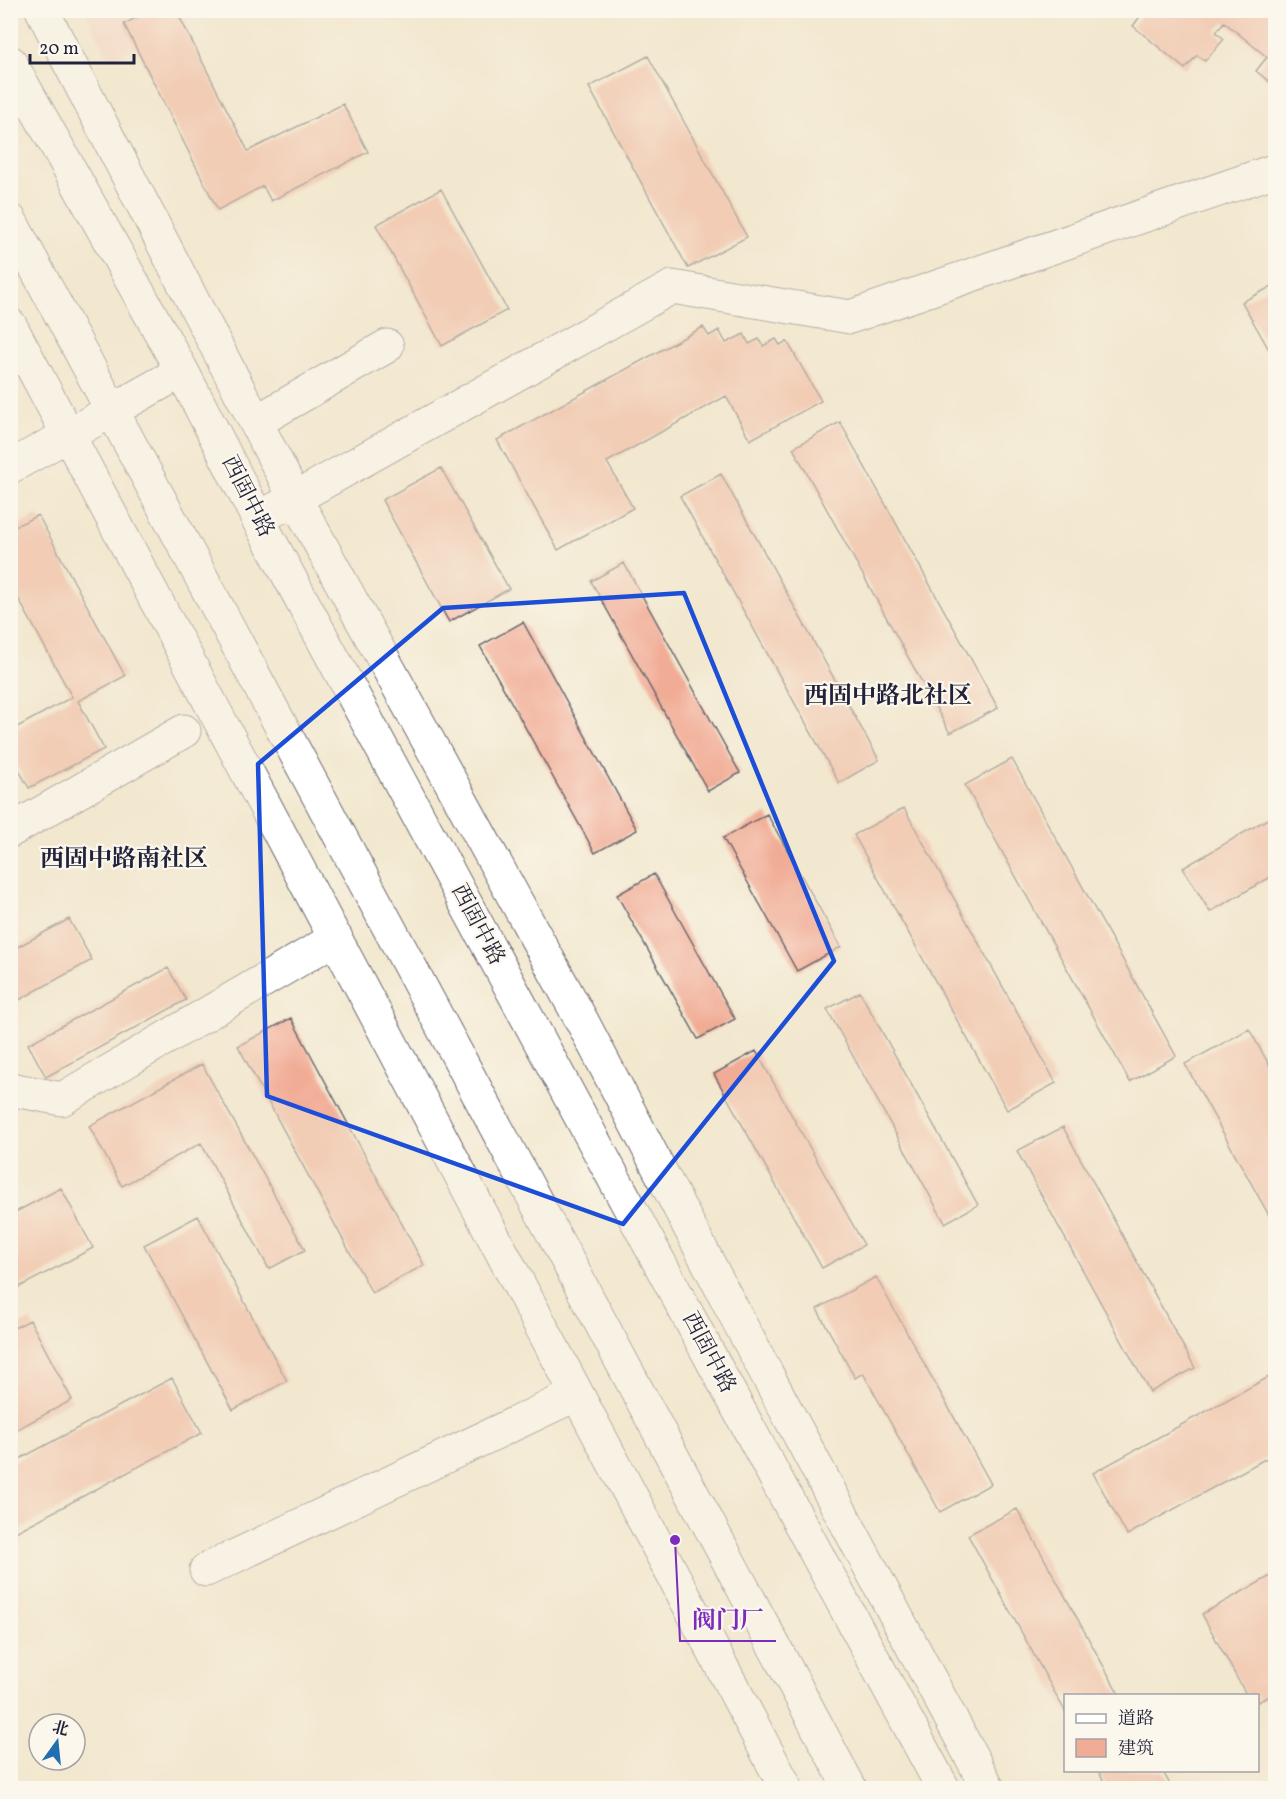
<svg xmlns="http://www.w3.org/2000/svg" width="1286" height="1799" viewBox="0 0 1286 1799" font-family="Vollkorn,'Noto Serif SC',serif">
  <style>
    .built { fill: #f6d1c5 }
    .building { fill: #f1ac95 }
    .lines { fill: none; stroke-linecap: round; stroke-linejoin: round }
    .minor-casing { stroke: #6b676f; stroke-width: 35 }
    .major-casing { stroke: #6b676f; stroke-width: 35 }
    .minor { stroke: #fff; stroke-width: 33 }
    .major { stroke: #fff; stroke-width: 33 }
    .marked { fill: none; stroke: #1d4ed8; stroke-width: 4.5; stroke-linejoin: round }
    .labels { text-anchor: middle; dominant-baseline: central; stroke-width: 4.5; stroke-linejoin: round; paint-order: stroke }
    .street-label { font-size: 22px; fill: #22223b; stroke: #fbf7ec }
    .neighbourhood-label { font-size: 24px; font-weight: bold; fill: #22223b; stroke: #fbf7ec }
    .leader { fill: none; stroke: #7b2cbf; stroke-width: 2 }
    .callout-dot { fill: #7b2cbf; stroke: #fbf7ec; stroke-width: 2 }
    .callout-label { font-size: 24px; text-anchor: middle; font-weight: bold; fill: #7b2cbf; stroke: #fbf7ec; stroke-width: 4.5; stroke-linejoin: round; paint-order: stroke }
  </style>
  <rect width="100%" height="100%" fill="#fbf7ec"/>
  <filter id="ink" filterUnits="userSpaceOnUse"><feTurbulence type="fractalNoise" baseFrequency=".0167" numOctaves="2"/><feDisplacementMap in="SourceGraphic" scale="12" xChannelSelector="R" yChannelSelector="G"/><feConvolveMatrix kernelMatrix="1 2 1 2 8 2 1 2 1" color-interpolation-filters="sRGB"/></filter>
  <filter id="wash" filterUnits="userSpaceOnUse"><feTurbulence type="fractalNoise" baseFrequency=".008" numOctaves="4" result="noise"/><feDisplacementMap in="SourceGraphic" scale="24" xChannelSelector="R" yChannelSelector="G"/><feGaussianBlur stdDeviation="1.35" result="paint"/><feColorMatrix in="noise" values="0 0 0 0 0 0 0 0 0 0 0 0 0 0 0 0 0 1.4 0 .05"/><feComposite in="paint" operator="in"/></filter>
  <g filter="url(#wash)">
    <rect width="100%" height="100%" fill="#f2e8cf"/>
    <path class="built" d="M85,11H206L110,60Z"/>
    <g id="blocks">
      <path class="building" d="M151,10H176L248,151L343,104L368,152L271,201L263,186L218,210L124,24Z
        M1145,10H1276V87L1256,71L1267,57L1224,22L1216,32L1224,39L1205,61L1197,55L1185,69L1133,26Z
        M648,56L747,237L688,268L589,87Z
        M441,189L507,310L442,346L376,225Z
        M1276,284V362L1242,302Z
        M703,327L709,336L719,330L726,343L744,334L749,344L759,339L763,346L776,339L780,345L787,341L821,401L750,440L726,396L607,462L633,508L558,550L497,440Z
        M840,422L998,708L950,733L793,448Z
        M441,468L509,589L449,622L382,500Z
        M721,474L879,760L839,783L680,496Z
        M38,515L125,676L78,701L104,749L29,788L10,754V731L72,697L10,583V529Z
        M624,563L740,773L708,791L591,581Z
        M523,622L637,830L595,853L480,646Z
        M1012,759L1176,1056L1130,1082L965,785Z
        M904,808L1056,1083L1007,1110L854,835Z
        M767,814L841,947L797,971L723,838Z
        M1276,814V874L1210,912L1183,868Z
        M654,874L735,1019L698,1039L617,895Z
        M69,919L92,960L10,1005V951Z
        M168,968L186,1000L46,1077L28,1044Z
        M860,992L978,1205L945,1223L827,1009Z
        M291,1018L424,1265L372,1293L238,1046Z
        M1249,1029L1276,1077V1228L1185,1064Z
        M756,1051L864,1245L822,1268L714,1074Z
        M202,1064L305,1250L269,1269L201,1143L122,1186L89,1126Z
        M1063,1127L1195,1368L1150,1392L1017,1151Z
        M61,1188L93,1248L10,1292V1215Z
        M198,1216L287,1381L233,1410L144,1245Z
        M876,1277L991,1484L940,1512L863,1373L855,1378L817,1309Z
        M30,1320L72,1400L10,1433V1330Z
        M1276,1373V1453L1127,1535L1093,1473Z
        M172,1378L202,1433L10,1535V1464Z
        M1017,1509L1120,1696H1066V1713L968,1535Z
        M1276,1573V1693L1258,1702V1696H1247L1202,1614Z
        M1098,1770H1162L1172,1788H1107Z"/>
    </g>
  </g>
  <g filter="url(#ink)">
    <use href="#blocks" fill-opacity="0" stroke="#6b676f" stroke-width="1.5"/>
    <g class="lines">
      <defs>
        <path id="minor" d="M42,10L295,498L583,1023L739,1322L988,1788
          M10,325L786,1788
          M256,422L387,346
          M10,467L113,410
          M258,519L672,287L850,317L1276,170
          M10,831L184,731
          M10,1089L62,1099L336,938
          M206,1570L577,1394"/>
        <path id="major" d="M10,62L182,371L258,519L943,1788
          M10,220L850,1788
          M113,410L182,371"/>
      </defs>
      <use href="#minor" class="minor-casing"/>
      <use href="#major" class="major-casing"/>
      <use href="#minor" class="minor"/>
      <use href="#major" class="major"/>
    </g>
  </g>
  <path d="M0 0H1286V1799H0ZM684,593L834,961L623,1224L267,1096L258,764L443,608Z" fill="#f2e8cf" fill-opacity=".55" fill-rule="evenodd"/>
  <path class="marked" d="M684,593L834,961L623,1224L267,1096L258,764L443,608Z"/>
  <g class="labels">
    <g class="street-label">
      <text transform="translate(247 497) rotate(63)">西固中路</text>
      <text transform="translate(477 925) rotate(62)">西固中路</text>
      <text transform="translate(708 1353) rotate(62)">西固中路</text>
    </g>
    <g class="neighbourhood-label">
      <text x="888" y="697">西固中路北社区</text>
      <text x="124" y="860">西固中路南社区</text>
    </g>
  </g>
  <path class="leader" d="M675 1540L680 1641H776"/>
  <circle class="callout-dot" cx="675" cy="1540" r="6"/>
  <g class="callout-label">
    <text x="728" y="1628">阀门厂</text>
  </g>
  <rect width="1286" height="1799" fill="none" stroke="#fbf7ec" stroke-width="36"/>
  <rect x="1064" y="1694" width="195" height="78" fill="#fbf7ec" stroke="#a4a2a5" stroke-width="1.5"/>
  <rect x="1076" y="1714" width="30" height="9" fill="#ffffff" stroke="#a4a2a5" stroke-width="1.5"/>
  <text x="1118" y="1724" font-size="18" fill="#22223b">道路</text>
  <rect x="1076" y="1739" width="30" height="18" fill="#f1ac95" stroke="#a4a2a5" stroke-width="1.5"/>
  <text x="1118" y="1754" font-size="18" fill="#22223b">建筑</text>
  <g transform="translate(57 1742) rotate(15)"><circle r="28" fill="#fbf7ec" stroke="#a4a2a5" stroke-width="1.5"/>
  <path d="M0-4.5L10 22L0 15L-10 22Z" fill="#1f6fb2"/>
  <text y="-9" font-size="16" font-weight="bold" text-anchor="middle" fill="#22223b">北</text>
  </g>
  <path d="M30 54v9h104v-9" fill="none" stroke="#22223b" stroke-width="3"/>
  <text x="39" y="54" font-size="18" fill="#22223b" stroke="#fbf7ec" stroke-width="4.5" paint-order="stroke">20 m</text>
</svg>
